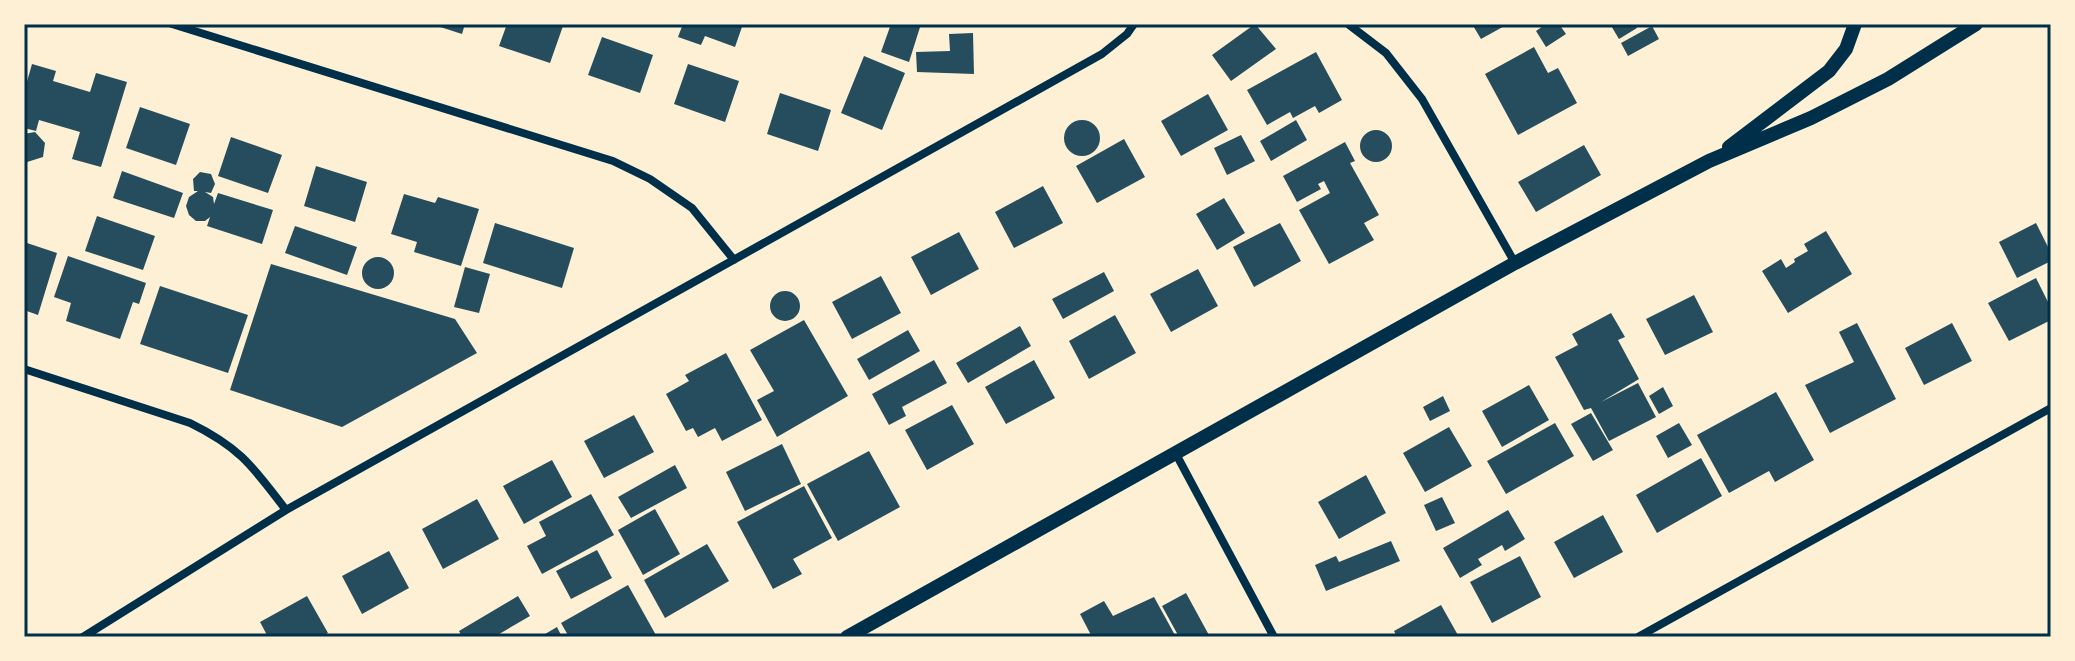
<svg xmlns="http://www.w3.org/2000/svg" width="2075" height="661" viewBox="0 0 2075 661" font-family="'Nunito Sans',sans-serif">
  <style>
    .building { fill: #264d5e }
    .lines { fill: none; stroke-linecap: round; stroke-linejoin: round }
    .minor { stroke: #003049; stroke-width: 8 }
    .tertiary { stroke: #003049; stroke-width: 14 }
    .neatline { fill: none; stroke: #003049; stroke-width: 3 }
  </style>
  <rect width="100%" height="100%" fill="#fdf0d5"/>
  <path class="building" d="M431,24H465L462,34Z
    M507,24L563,26L550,63L499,46Z
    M683,24H743L735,47L705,36L701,45L678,37Z
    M891,24H921L909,62L881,52Z
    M1255,24L1276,49L1231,81L1212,55Z
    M1472,24H1508L1481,39Z
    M1546,24H1559L1566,34L1546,47L1536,31Z
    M1610,24H1634L1637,28L1619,39Z
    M1652,26L1659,39L1628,56L1621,43Z
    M973,33L974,74L917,72L916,52L950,51L949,34Z
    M602,37L653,55L640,93L588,75Z
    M1534,47L1548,73L1558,68L1577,103L1518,135L1485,74Z
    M1316,52L1342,100L1319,113L1315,106L1293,118L1290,112L1267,125L1247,90Z
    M864,56L905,73L882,130L841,113Z
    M32,64L56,71L53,81L90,92L96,73L127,82L101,167L72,159L80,132L39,120L36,131L24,128V92Z
    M688,64L739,81L725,122L674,104Z
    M780,93L831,110L818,151L767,134Z
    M1208,94L1228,130L1181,156L1161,121Z
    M140,107L190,124L176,165L126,148Z
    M1064 138a18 18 0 1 1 36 0a18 18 0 1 1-36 0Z
    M1296,120L1307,140L1271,161L1260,141Z
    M1360 146a16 16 0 1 1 32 0a16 16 0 1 1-32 0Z
    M35,132L45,143L43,157L24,163V134Z
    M1241,135L1255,161L1227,175L1214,148Z
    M231,137L282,155L268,193L218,176Z
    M1124,139L1145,177L1097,203L1076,166Z
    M1345,142L1355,161L1350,163L1379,215L1364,223L1374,240L1329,264L1299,210L1330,193L1324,181L1318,184L1321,189L1297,202L1283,176Z
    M1584,145L1601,175L1536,212L1518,182Z
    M316,166L367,182L355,222L304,206Z
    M122,171L183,193L174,218L113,198Z
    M200,172L211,174L215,184L211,193L205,192L213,197L214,204L218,193L273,210L262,244L207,226L210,217L205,221H196L189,215L186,206L189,197L198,191H194L193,179Z
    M1043,186L1063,223L1014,248L995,212Z
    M404,194L435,203L438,197L479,209L461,266L414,252L417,242L391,234Z
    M1224,198L1245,233L1217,250L1196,214Z
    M97,216L155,236L143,270L85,251Z
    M495,223L574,248L562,288L483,263Z
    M1280,223L1301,261L1254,287L1233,247Z
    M2036,223L2051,253V261L2017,278L1999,242Z
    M295,226L357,247L347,275L285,253Z
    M1826,231L1852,274L1788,313L1762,271L1781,259L1786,268L1795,262L1794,259L1808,251L1804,244Z
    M959,232L979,269L931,295L911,257Z
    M24,242L57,253L38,315L24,310Z
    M68,256L146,283L139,304L133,302L120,339L66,321L71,303L54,297Z
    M362 273a16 16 0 1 1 32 0a16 16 0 1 1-32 0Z
    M271,264L455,319L477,353L342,427L230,390Z
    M465,267L490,274L479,313L454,307Z
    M1198,269L1218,306L1171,332L1150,294Z
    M1104,272L1114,291L1063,319L1052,299Z
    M881,276L901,313L852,339L832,302Z
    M2036,278L2051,308V320L2009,341L1988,303Z
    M160,286L248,315L228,373L140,344Z
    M770 306a15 15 0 1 1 30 0a15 15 0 1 1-30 0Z
    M1694,295L1713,332L1665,355L1646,319Z
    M1611,313L1625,337L1618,340L1639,379L1601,402L1638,383L1656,417L1609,441L1591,408L1584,410L1555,357L1578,345L1572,334Z
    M1115,315L1136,353L1089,379L1069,341Z
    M804,320L848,396L777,437L757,400L774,391L750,350Z
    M1857,323L1896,399L1830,433L1805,385L1854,362L1839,332Z
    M1952,323L1972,361L1924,385L1905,348Z
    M1020,326L1031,346L968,383L956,363Z
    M908,330L920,351L869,380L857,359Z
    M726,353L762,420L722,441L715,428L698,437L693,428L686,431L666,394L689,381L685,375Z
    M934,360L947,383L902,407L906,416L889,425L872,394Z
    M1034,360L1055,398L1006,424L985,387Z
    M1529,385L1549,420L1502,447L1482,411Z
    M1663,387L1673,406L1659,414L1649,396Z
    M1776,392L1814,460L1775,482L1769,471L1729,493L1697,435Z
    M1443,396L1450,411L1430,421L1423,407Z
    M952,405L974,444L927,470L905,430Z
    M1591,413L1613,450L1593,461L1571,424Z
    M634,415L654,452L604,478L584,441Z
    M1555,423L1574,456L1506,494L1487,461Z
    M1679,423L1692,445L1668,458L1656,436Z
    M1449,427L1472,466L1425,492L1403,453Z
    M782,444L801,484L745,511L726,472Z
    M869,451L900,507L838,541L807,484Z
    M1701,458L1722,496L1657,533L1636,495Z
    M552,460L572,497L524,524L503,486Z
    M675,465L687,488L631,518L618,497Z
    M1366,475L1386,513L1339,539L1318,502Z
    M804,486L832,538L793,559L802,574L773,589L737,522Z
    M591,494L614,535L542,574L527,546L546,536L539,522Z
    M1442,497L1455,523L1436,531L1424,505Z
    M477,499L499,539L443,569L422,529Z
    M655,509L680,554L643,575L618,530Z
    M1508,510L1525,539L1505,551L1502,545L1478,559L1482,565L1460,578L1443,548Z
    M1603,515L1623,552L1574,578L1554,542Z
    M1391,541L1400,561L1326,591L1315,565L1336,556L1339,562Z
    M707,544L729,581L665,618L644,580Z
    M597,550L612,578L571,599L556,571Z
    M389,551L409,588L362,614L342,576Z
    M1520,556L1541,597L1492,623L1470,582Z
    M628,585L657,637H569L561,623Z
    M1186,593L1210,637H1179L1162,606Z
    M307,596L328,633L320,637H268L260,622Z
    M518,596L530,616L494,637H462L459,631Z
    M1154,597L1176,637H1092L1080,614L1104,601L1113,616Z
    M1441,605L1459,637H1397L1394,631Z
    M557,627L562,637H540Z"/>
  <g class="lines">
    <path class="minor" d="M172,24L613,161L650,179L692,208L734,260
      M1348,24L1386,53L1422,99L1515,263
      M24,369L190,423C241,448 253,467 286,510
      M1176,454L1274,637
      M83,637L286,510L1102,54L1127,34L1134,24
      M1638,637L2051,408"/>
    <path class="tertiary" d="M1729,147L1829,71L1846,49L1855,24
      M847,637L1515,263L1709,161L1811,118L1888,79L1976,24"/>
  </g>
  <rect width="2075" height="661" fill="none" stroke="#fdf0d5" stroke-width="52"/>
  <rect x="26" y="26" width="2023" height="609" class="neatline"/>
</svg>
